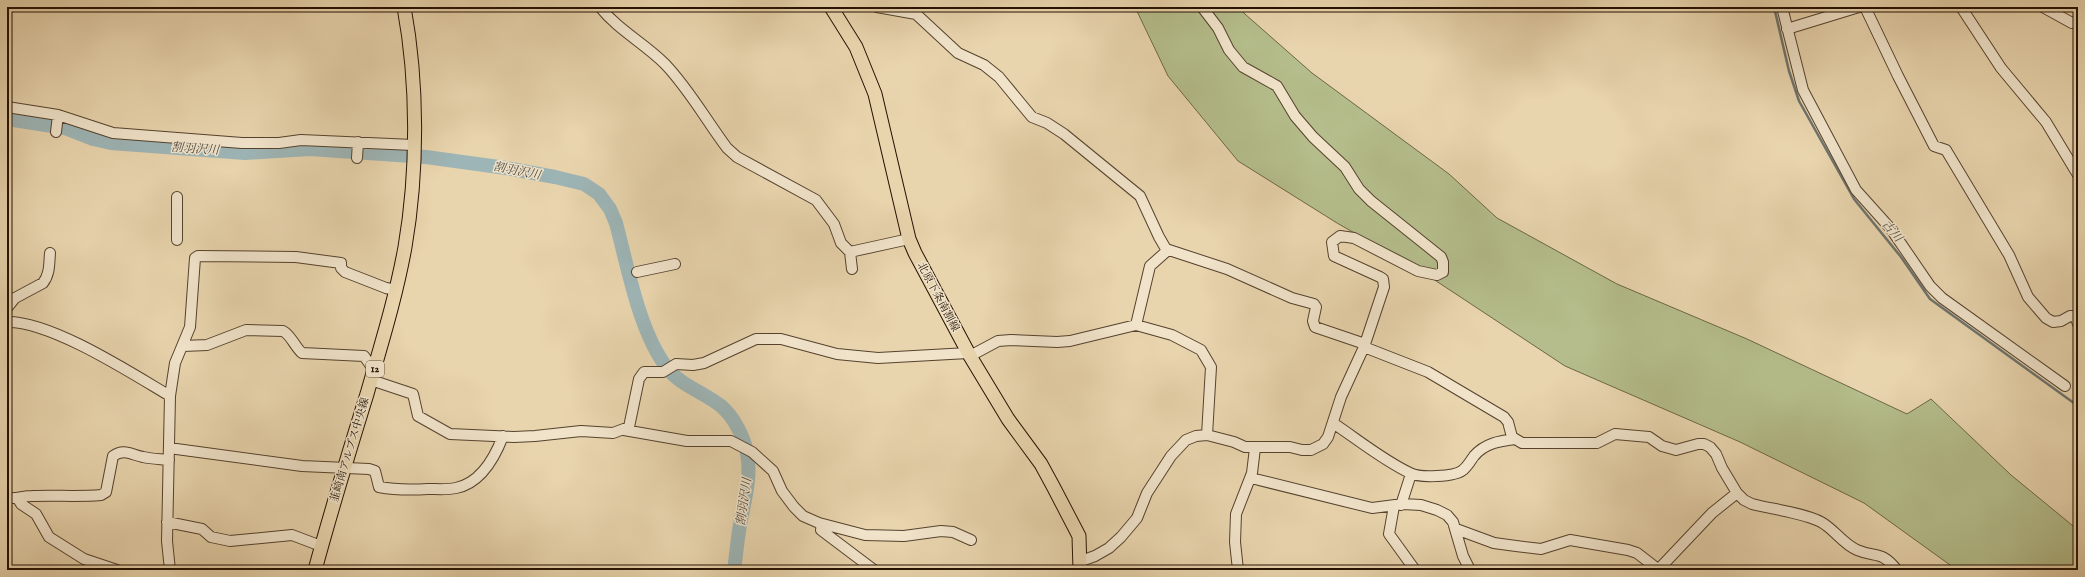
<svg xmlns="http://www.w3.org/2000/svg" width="2085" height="577" viewBox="0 0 2085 577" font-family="'IM FELL English','Noto Serif JP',serif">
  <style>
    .green { fill: #b4bd8b; stroke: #6c6746 }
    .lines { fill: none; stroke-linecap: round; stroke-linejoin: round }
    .stream { stroke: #6d736e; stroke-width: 2.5 }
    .river { stroke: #9db5b6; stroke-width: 14 }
    .minor-casing { stroke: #55422d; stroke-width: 12 }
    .major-casing { stroke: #241102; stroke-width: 15 }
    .minor { stroke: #f0e3ca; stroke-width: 10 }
    .major { stroke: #e8d4ad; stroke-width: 13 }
    .labels { text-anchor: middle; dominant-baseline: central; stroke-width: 3; stroke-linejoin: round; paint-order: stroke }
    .shield { fill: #f0e3ca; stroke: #61503e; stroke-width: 1 }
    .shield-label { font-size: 10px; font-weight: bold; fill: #241102 }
    .street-label { font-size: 11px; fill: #241102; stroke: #f0e3ca }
    .water-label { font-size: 12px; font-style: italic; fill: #4e4a41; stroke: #f0e3ca }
  </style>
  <rect width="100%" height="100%" fill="#e8d4ad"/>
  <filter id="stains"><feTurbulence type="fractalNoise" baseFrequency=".005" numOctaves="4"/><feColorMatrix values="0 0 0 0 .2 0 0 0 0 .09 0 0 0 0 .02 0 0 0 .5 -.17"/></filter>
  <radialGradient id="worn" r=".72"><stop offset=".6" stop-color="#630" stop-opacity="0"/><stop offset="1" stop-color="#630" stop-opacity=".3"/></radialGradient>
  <path class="green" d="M1135,7H1237L1312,73L1449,174L1497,218L1617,284L1747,339L1907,414L1931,399L2011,475L2078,530V570H1957L1864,503L1740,442L1565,366L1421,271L1337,223L1238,161L1168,76Z"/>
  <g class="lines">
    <path class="stream" d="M1774,7L1789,71L1799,101L1854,199L1901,257L1930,299L2078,406"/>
    <path class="river" d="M7,119L65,128L93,139L111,143L245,153L310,149L426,157L506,168L555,177L584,184L599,194L610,209L616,223C628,268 639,331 667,368C681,386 704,392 721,406C734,417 744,437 747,453C752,480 743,505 739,531C737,544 736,557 734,570"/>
    <defs>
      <path id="minor" d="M600,7C618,30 644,43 665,64C689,89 706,120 727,148L737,157L816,200L834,224L841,243L850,252L909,239
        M877,7L916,14L958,53L984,65L999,77L1032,117L1047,123L1064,134L1140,196L1159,237L1166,249L1227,269L1292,298L1314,304L1316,307L1313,321L1315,327L1365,344
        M1782,7L1803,90L1856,190L1891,229L1930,286L1942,298L2065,386
        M1865,7L1898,76L1934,146L1946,150L2009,255L2028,297L2046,318L2053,322L2061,321L2070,316H2075L2078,324
        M1961,7L2001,68L2046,122L2078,175
        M2043,7L2072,23L2078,22
        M1787,29L1859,7
        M7,107L58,115L113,133L242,143H279L301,140L413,145
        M56,132L58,115
        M357,158L358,142
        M177,197V240
        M850,252L852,269
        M637,272L675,264
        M7,308L15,298L43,283C50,274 49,264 50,253
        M7,322C51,321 131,373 170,396
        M1136,325L1150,266L1168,250
        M183,346L207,345L246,330L283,331C291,335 295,347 302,353L364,356L374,370
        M1364,347L1428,372L1504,417L1508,422L1512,437L1522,443H1597L1615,434L1649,437L1662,446L1676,450L1698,444H1704L1710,447L1716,454L1722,468L1737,493L1744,500L1752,504C1771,509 1805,513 1821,522C1834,529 1843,544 1857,550C1876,558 1881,550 1897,570
        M970,356L998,341L1011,340L1057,342L1070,341L1136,325L1172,335L1201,350L1211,367L1207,435
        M371,380L413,394L418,416L450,434L514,437L535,436L581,431L613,433L629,427L639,379L644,372H663L676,364L693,365L704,363L756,339H781L837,354L878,358L968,353
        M1333,423C1357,439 1384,461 1410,473C1419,478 1455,477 1463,470C1468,466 1471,460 1474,456C1485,443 1500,441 1515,439
        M624,430L687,441H731L752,452L773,471L782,491L794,507L803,516L819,523L865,535L904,536L941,531L953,532L971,540
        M169,448L302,466L369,469L375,471L379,487C395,490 411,490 428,489C437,489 447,490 456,488C481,483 495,457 503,436
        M1251,478L1372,508L1403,504L1421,505L1437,510L1447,515L1453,522L1463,556L1470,570
        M7,498C18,499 22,496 32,496C55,495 78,497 101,495L106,492L113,456C124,448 132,455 143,457C152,459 160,459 169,460
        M18,499L21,504L36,514L49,537L84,559L117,570
        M1401,505L1411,474
        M1394,506L1389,534L1415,570
        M167,522L202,529L211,537L230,541L292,535L321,546
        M819,523L822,527L821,530L874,570
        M1456,529L1494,543L1516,546L1541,549L1570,540L1628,550L1637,553L1659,570
        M1081,561L1095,556L1109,548L1121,537L1137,518L1147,493L1171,456L1186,440L1196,436L1207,435L1234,442L1245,447H1290L1302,450H1311L1323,444L1328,437L1341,397L1364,347L1384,287L1383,279L1380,277L1334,256L1332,242L1340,236L1354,238L1418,271L1437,275L1443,272V262L1441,257L1371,201L1359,189L1345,167L1313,137L1295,116L1277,86L1243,67L1229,50L1218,28L1202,7
        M170,570L167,541L170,396L175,363L190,327L195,258L198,256L296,257L341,263V268L345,272L386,288L396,290
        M1238,570L1235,542L1236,514L1252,473L1255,448
        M1658,570L1712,513L1737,493"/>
      <path id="major" d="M831,7L856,47L875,94L909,239L915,253L970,356L1008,419L1041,464L1054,488L1079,536L1080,570
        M315,570C331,511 349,452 367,394C381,345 396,297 405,247C418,171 418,83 404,7"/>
    </defs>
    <use href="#minor" class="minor-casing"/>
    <use href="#major" class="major-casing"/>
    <use href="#minor" class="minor"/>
    <use href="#major" class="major"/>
  </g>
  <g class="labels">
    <rect class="shield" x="366" y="361" width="18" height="16" rx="3"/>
    <g class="shield-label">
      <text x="375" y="369">12</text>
    </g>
    <g class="street-label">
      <text transform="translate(938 297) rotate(62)">北原下条南割線</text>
      <text transform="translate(350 450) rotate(-73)">韮崎南アルプス中央線</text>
    </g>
    <g class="water-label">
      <text transform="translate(195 149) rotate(4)">割羽沢川</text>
      <text transform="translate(517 171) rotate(11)">割羽沢川</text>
      <text transform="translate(1892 231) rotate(50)">古川</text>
      <text transform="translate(744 502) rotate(-82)">割羽沢川</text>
    </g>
  </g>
  <rect width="2085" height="577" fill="none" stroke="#e8d4ad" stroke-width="24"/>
  <rect x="8" y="8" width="2069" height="561" fill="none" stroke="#241102" stroke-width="2"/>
  <rect x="12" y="12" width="2061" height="553" fill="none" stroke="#241102"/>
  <rect width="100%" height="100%" filter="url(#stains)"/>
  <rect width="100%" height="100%" fill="url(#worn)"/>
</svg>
